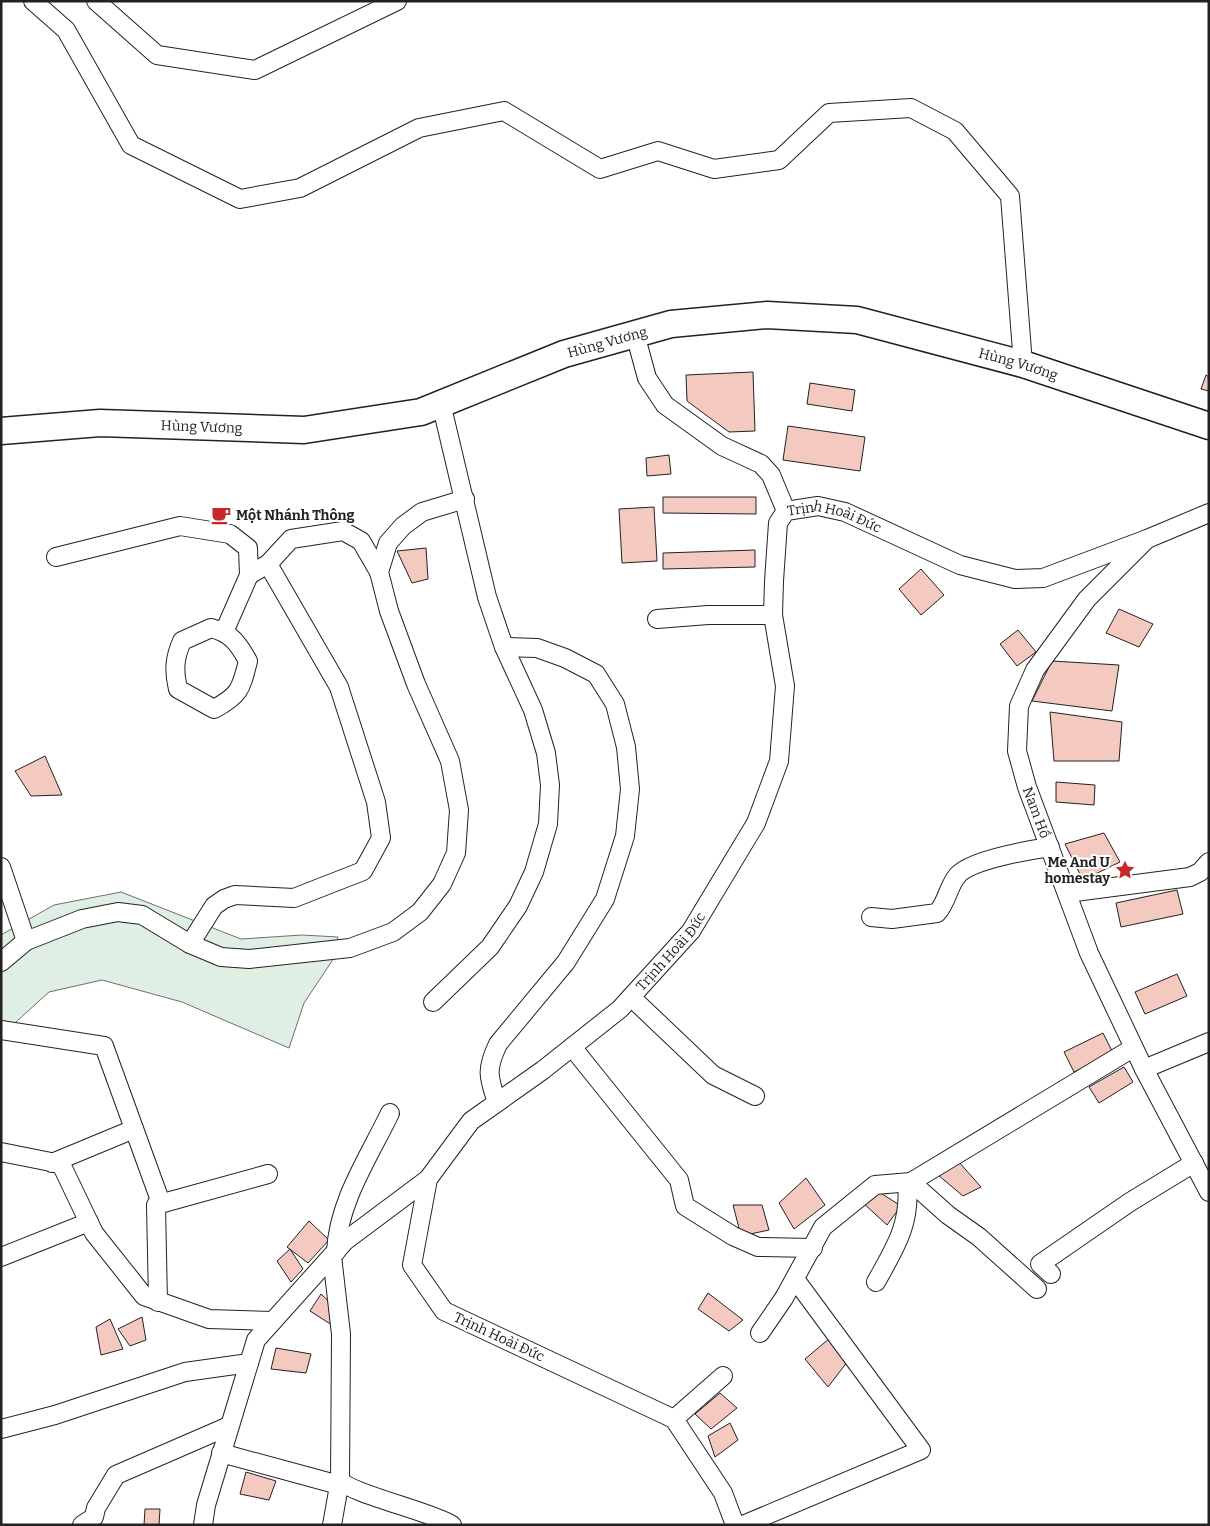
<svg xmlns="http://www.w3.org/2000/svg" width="1210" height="1526" viewBox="0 0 1210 1526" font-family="Bitter,serif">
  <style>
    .green { fill: #e0efe3; stroke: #6f6f6f }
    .building { fill: #f3c9c0; stroke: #222 }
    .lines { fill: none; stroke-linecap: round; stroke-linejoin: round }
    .minor-casing { stroke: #222; stroke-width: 20 }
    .highway-casing { stroke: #222; stroke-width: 29 }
    .minor { stroke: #fff; stroke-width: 18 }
    .highway { stroke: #fff; stroke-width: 26 }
    .labels { text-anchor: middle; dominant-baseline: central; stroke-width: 4; stroke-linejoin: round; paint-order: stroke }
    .street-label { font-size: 14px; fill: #222; stroke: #fff }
    .poi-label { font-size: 14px; font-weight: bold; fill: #222; stroke: #fff; text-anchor: start }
  </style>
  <rect width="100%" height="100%" fill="#fff"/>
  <path class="green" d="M121,892L241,939L302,935L338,937L332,961L304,1003L289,1048L182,1002L102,980L49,992L6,1031H1V935L54,905Z"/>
  <path class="building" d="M753,372L755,431L729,432L687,401L686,375Z
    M1206,375L1209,377V391L1201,389Z
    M810,383L855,390L852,411L807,404Z
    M788,426L865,437L860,471L783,460Z
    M669,455L671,474L647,476L646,458Z
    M663,497H756V514L663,513Z
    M654,507L657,561L622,563L619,509Z
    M426,548L428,579L412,583L397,551Z
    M755,550V567L663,569V553Z
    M921,569L944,595L921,615L899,589Z
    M1119,609L1153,624L1139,647L1106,633Z
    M1018,630L1036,652L1017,666L1000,644Z
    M1052,661L1119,665L1112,711L1032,701Z
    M1050,712L1122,722L1119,761H1054Z
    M45,756L62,795L31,796L15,771Z
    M1056,782L1095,785L1094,805L1056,802Z
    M1104,833L1120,862L1083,880L1065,844Z
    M1177,890L1183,914L1121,927L1116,903Z
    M1177,974L1187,996L1145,1014L1135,992Z
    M1103,1033L1113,1053L1074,1072L1064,1052Z
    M1124,1067L1133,1082L1099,1103L1089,1087Z
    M958,1161L981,1187L963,1196L938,1175Z
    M806,1178L825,1205L794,1229L779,1203Z
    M876,1190L901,1206L887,1225L861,1201Z
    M733,1205H762L769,1230L741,1236Z
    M309,1221L329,1240L308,1263L287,1247Z
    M290,1249L303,1269L291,1282L277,1261Z
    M708,1293L743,1320L729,1331L698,1309Z
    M321,1294L337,1309L332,1325L310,1311Z
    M142,1317L146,1340L130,1346L118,1329Z
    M110,1319L123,1349L101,1355L96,1327Z
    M830,1338L848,1361L828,1387L805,1359Z
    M276,1348L311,1354L306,1373L271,1369Z
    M720,1393L737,1408L711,1429L695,1414Z
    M730,1423L738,1440L715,1457L708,1436Z
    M246,1472L276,1481L269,1500L240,1494Z
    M145,1509H160L159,1525H144Z"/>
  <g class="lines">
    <defs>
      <g id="minor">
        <path d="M33,1L66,30L131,145L240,199L300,188L419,128L504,111L600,169L658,151L714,169L779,160L829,113L911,108L955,131L1010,196L1023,364"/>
        <path d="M96,1L157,55L255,70L397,1"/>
        <path d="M635,334L647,378L665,405L722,446L761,464L771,475L786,511"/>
        <path id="s1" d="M1209,513L1147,539L1087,599L1035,670L1019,706L1017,751L1027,787L1089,953L1144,1069L1209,1192"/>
        <path d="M56,557L180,526L230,534L248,548L249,575L268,564"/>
        <path d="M657,619L708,615H773"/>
        <path d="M211,628C231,633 238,643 248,661C241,689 240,695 214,709L178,689C174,671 174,659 182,641Z"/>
        <path d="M224,632L249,575"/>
        <path d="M1,867L26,941"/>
        <path d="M1067,893L1190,877L1200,872L1209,862"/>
        <path d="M871,917L892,919L937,913C947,902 948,887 957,876C969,860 1030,850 1050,847"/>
        <path d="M190,944L214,906L224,899L235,895L294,898L363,871L381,838L376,802L339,687L268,564L291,539L343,531L361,541L379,572"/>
        <path d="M1,962L26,941L82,919L118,912L142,915L190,944L221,957L249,959L350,948L393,932L420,912L442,884L456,853L459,810L450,761L416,684L389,611L379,572L388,543L403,526L422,512L465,499"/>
        <path d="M631,997L713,1075L755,1096"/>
        <path d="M433,1002L490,947L518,906L534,872L548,824L550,785L546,753L533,710L504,647L487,597L441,403"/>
        <path d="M1,1030L104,1046L161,1203"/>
        <path d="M572,1047L679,1180L685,1206L733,1236L758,1247L813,1248"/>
        <path d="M1144,1069L1209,1042"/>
        <path d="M497,1102C488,1077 486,1069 498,1044L566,962L605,899L625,836L630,789L626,747L615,704L596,674L565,658L537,648L504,647"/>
        <path d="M1,1152L61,1164L94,1233L144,1296L209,1319L273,1321"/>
        <path d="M52,1163L134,1129"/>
        <path d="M911,1182L948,1215L979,1237L1037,1289"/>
        <path d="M336,1252C338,1202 369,1157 390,1113"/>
        <path d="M332,1256L341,1334L340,1480C350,1494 430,1511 452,1525"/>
        <path d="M1,1257L89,1222"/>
        <path d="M1051,1274L1040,1264L1130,1202L1194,1163"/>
        <path d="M876,1282C895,1248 911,1224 907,1183"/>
        <path d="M158,1302L156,1205L268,1174"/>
        <path d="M760,1333L784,1298L823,1227L875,1185L911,1182L1133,1048"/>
        <path d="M674,1419L723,1376"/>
        <path d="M1,1429L55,1415L185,1372L249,1363"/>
        <path d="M221,1453L339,1485"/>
        <path d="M82,1525L94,1517L96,1508L116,1475L229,1426"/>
        <path d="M203,1525L206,1505L256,1340L345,1241L428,1179"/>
        <path d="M332,1525L340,1480"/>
        <path id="s2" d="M735,1525L723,1493L674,1419L444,1311L412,1265L428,1179L471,1121L543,1070L620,1009L691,931L756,823L779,761L785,686L773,615L774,581L778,523L786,511L818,506L845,512L960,565L1015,579L1043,578L1147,539"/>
        <path d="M743,1525L921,1450L795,1279"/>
      </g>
      <g id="highway">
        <path id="s3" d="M1,431L100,423L304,430L421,412L564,354L671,324L767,315L857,320L1023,364L1209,426"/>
      </g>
    </defs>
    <use href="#minor" class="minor-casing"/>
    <use href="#highway" class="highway-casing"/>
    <use href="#minor" class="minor"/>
    <use href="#highway" class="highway"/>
  </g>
  <defs>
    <symbol id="cafe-bare" viewBox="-9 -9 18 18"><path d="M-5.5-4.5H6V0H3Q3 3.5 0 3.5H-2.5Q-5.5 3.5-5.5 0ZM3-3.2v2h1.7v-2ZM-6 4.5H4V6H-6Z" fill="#c62828" stroke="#fff" stroke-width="2.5" paint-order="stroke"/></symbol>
    <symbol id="sight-bare" viewBox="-9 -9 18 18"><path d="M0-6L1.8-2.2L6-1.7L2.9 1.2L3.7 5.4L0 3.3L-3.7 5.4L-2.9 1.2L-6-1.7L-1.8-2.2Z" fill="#c62828" stroke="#fff" stroke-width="2.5" paint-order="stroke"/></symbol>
  </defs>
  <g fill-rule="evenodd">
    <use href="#cafe-bare" x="207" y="501" width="28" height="28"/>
    <use href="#sight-bare" x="1111" y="856" width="28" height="28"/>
  </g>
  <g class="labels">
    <g class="street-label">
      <text stroke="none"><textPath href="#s3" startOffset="621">Hùng Vương</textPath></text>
      <text stroke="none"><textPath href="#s3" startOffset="1041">Hùng Vương</textPath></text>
      <text stroke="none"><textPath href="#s3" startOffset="201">Hùng Vương</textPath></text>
      <text stroke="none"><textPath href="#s2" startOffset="1381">Trịnh Hoài Đức</textPath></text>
      <text stroke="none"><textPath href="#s1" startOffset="389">Nam Hồ</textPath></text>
      <text stroke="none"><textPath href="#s2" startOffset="856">Trịnh Hoài Đức</textPath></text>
      <text transform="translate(499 1337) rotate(25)">Trịnh Hoài Đức</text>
    </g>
    <g class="poi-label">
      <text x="236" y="515">Một Nhánh Thông</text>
      <text x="1110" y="862" text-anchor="end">Me And U<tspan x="1110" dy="16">homestay</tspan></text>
    </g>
  </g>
  <rect width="1210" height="1526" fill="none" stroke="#222222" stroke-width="5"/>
</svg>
